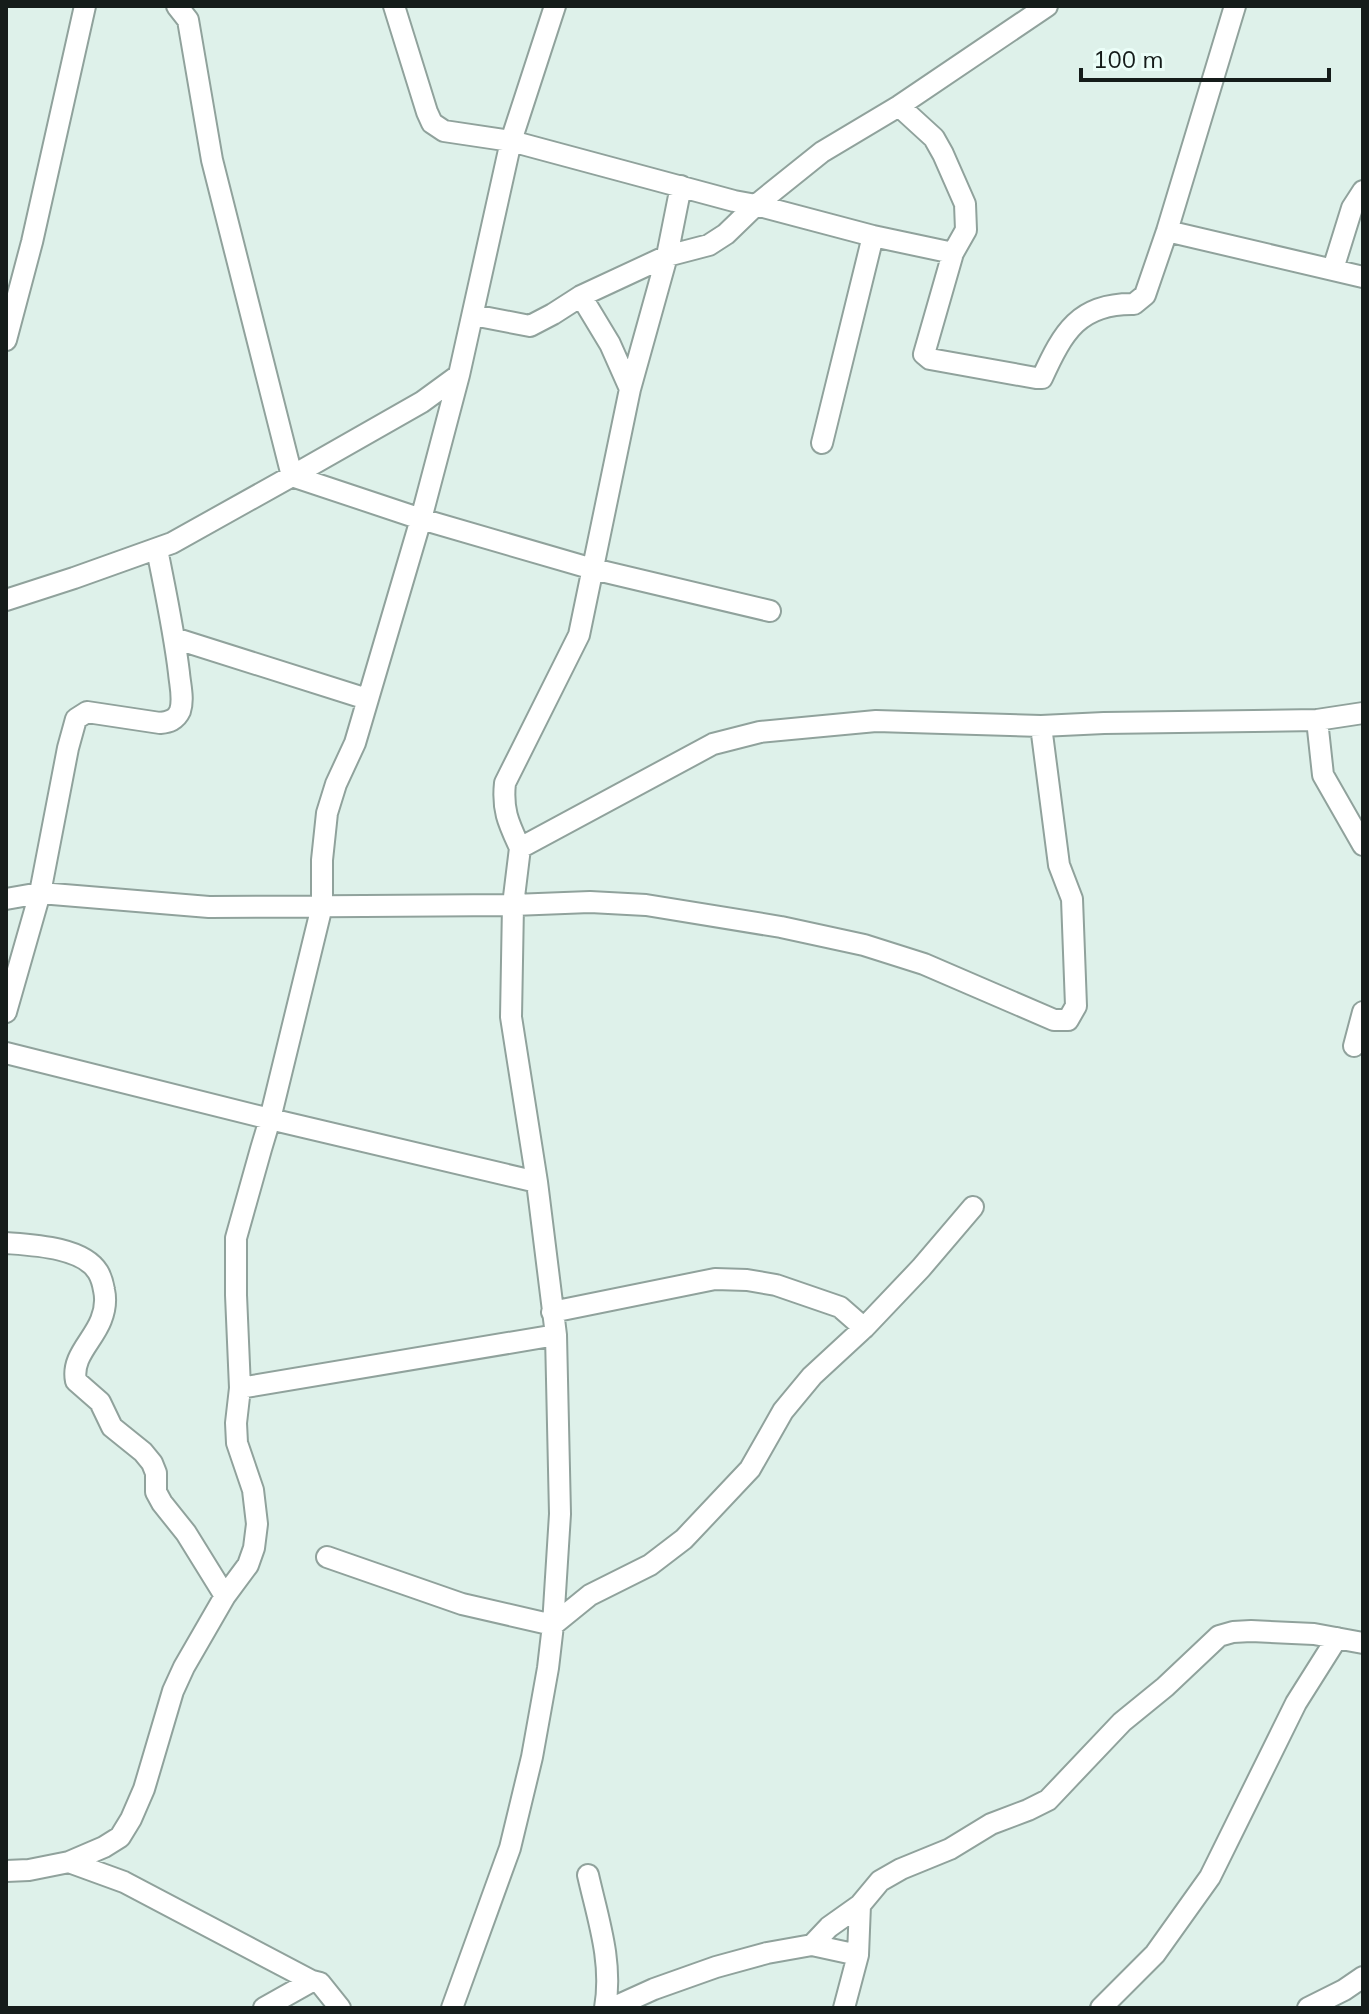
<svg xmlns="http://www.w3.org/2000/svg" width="1369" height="2014" viewBox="0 0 1369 2014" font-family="Mulish,sans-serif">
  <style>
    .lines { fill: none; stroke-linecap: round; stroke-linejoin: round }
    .street-casing { stroke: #90a29c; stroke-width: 24 }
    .street { stroke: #fff; stroke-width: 20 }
  </style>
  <rect width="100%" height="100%" fill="#def1ea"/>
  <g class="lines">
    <defs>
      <path id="street" d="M177,6L188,20L212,160L292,476L421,519L593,569L770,611
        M394,6L427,112L432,123L444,131L511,141L555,6
        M899,106L934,138L943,154L965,204L966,230L953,253L924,354L930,359L1036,378H1042C1063,332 1079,303 1134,304L1145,295L1167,231L1235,6
        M1167,231L1363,277
        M1333,269L1352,208L1363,191
        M581,296L610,344L630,389
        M473,315L530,326L553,314L581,296L667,256L709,245L726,234L756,205L873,236L953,253
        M6,340L32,242L85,6
        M822,443L873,236
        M6,600L74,578L172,543L292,476L422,402L459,375L511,141L734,201L756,205L822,152L899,106L1047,6
        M174,638L367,699
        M1317,720L1323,775L1363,845
        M520,848C509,824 502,811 505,783L579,635L630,389L667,256L681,186
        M6,899L40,893L209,907L513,905L590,902L646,905L781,927L864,945L924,964L1054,1020H1068L1076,1006L1072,899L1059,865L1041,726
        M6,1012L40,893L68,748L76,719L87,712L160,723C169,722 176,720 180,711C184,699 180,685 179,673C174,631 165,590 157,549
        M1354,1046L1363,1012
        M6,1053L270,1119L537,1182
        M6,1243C32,1245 83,1247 98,1272C101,1277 103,1284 104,1290C106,1299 105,1310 101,1320C93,1341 71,1357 76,1381L100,1402L112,1427L143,1452L152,1463L156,1473V1492L162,1503L186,1533L225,1596
        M552,1312L715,1279L747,1280L776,1285L840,1307L864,1328
        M240,1388L556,1335
        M327,1557L462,1604L553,1625L590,1595L650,1565L684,1539L750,1469L783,1411L812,1376L864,1328L921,1268L973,1207
        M69,1862L124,1882L312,1981
        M6,1871L29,1870L69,1862L104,1847L120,1837L131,1819L144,1789L173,1691L184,1667L225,1596L248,1565L254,1548L257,1524L253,1490L237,1443L236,1423L240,1388L236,1295V1238L261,1149L270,1119L322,906V860L327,813L336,784L355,743L421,519L459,375
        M588,1875C598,1919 613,1962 605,2008
        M812,1945L858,1955
        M264,2008L312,1981L320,1983L340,2008
        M452,2008L510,1848L532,1757L548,1668L553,1625L560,1514L556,1335L537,1182L511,1017L513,905L520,848L713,744L760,732L876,721L1041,726L1104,723L1317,720L1363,713
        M612,2008L654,1989L716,1967L767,1953L812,1945L829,1927L860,1905L880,1881L901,1869L950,1849L991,1824L1028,1810L1048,1800L1122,1722L1165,1687L1219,1636L1233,1632L1251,1631L1314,1634L1363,1643
        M844,2008L858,1955L860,1905
        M1101,2008L1155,1954L1210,1877L1296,1703L1337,1638
        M1308,2008L1344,1990L1363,1977"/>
    </defs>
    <use href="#street" class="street-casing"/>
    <use href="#street" class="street"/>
  </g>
  <rect width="1369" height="2014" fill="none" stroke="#151c1a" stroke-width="16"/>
  <path d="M1081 68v12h248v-12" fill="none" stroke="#151c1a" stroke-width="4"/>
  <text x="1093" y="68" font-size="24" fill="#151c1a" stroke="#ebfef8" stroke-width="6" paint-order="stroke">100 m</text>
</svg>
